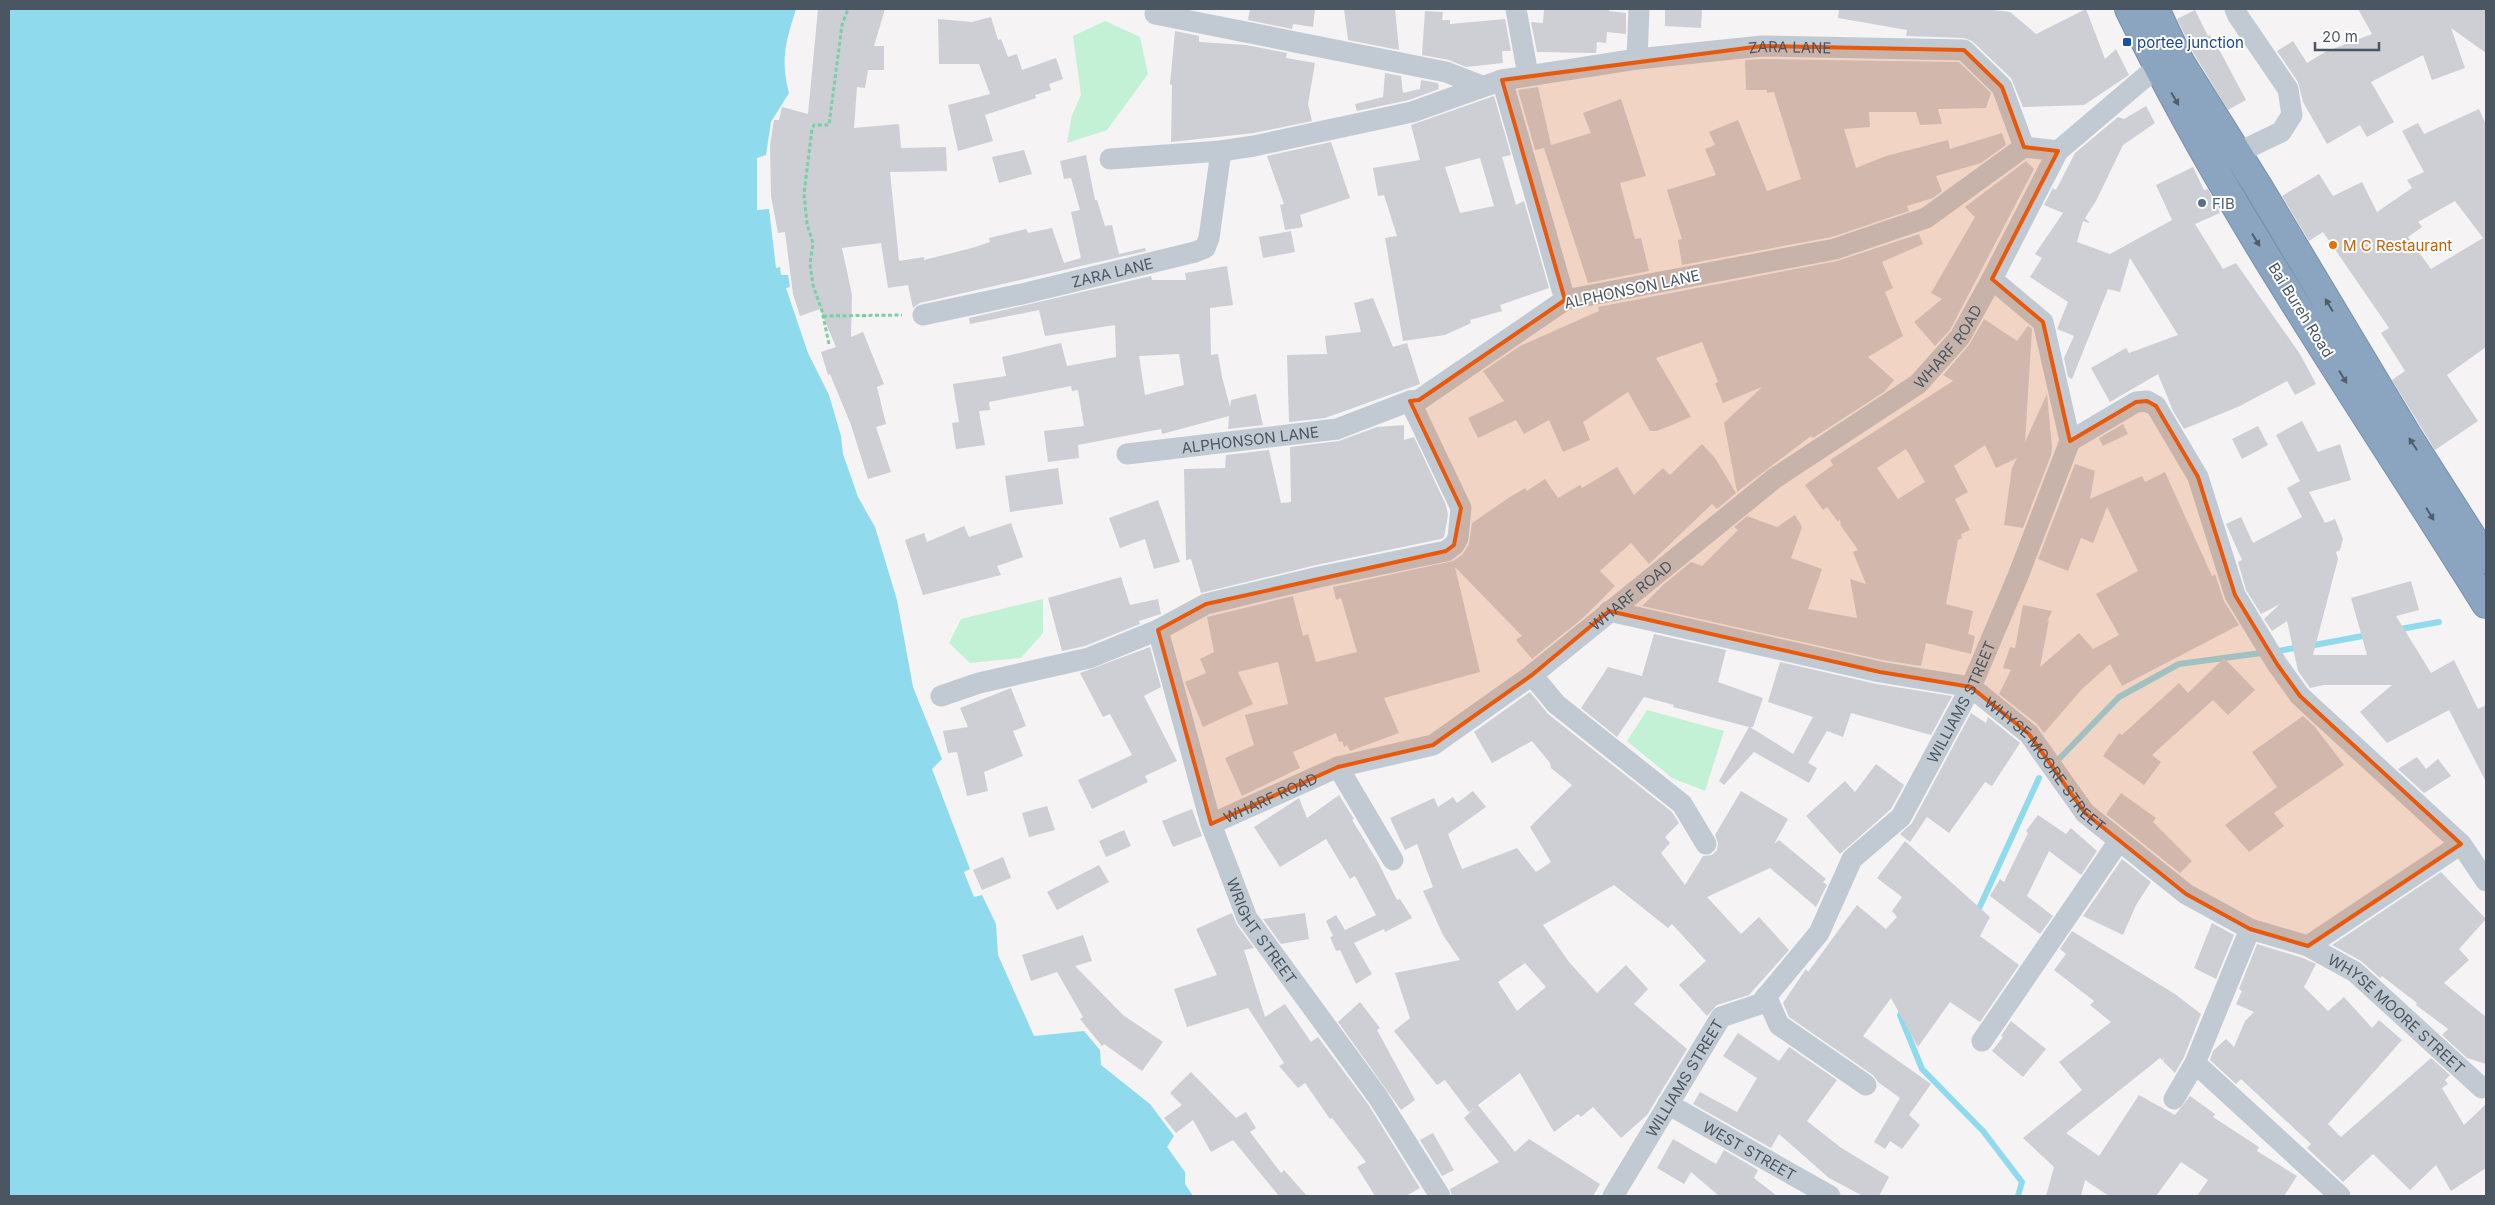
<svg xmlns="http://www.w3.org/2000/svg" width="2495" height="1205" viewBox="0 0 2495 1205" font-family="Inter,sans-serif">
  <style>
    .green { fill: #c3f1d5 }
    .water { fill: #90daee }
    .lines { fill: none; stroke-linecap: round; stroke-linejoin: round }
    .stream { stroke: #90daee; stroke-width: 6 }
    .building { fill: #cdcfd5; fill-rule: evenodd }
    .highway-casing { stroke: #7690ad; stroke-width: 30 }
    .path { stroke: #7ad0a6; stroke-width: 3; stroke-dasharray: 4 2.5; stroke-linecap: butt }
    .minor { stroke: #c1cad2; stroke-width: 21 }
    .highway { stroke: #8ba5c1; stroke-width: 28 }
    .oneway { fill: #505e6b }
    .marked { fill: #e8590c; fill-opacity: 0.2; stroke: #e8590c; stroke-width: 4; stroke-linejoin: round }
    .transit-dot { fill: #1a4fb4; stroke: #fff; stroke-width: 2 }
    .service-dot { fill: #5c6f8a; stroke: #fff; stroke-width: 2 }
    .food-dot { fill: #e8710a; stroke: #fff; stroke-width: 2 }
    .labels { text-anchor: middle; dominant-baseline: central; stroke-width: 4; stroke-linejoin: round; paint-order: stroke }
    .transit-label { font-size: 15px; fill: #164399; stroke: #fff; text-anchor: start }
    .street-label { font-size: 15px; fill: #4a5661; stroke: #fff }
    .service-label { font-size: 15px; fill: #4e5e75; stroke: #fff; text-anchor: start }
    .food-label { font-size: 15px; fill: #c56008; stroke: #fff; text-anchor: start }
  </style>
  <rect width="100%" height="100%" fill="#f5f3f3"/>
  <path class="green" d="M1105,21L1140,37L1148,74L1107,130L1067,143L1072,115L1081,95L1073,36Z
    M1043,599V633L1021,658L970,663L949,643L961,619Z
    M1647,710L1724,731L1705,791L1672,778L1627,741Z"/>
  <path class="water" d="M9,9H796C786,42 780,58 789,93L771,122L766,155L757,158V210L769,209L776,268L780,267L781,275H788L790,287L786,288L808,353L829,395L841,436L843,454L858,497L875,527L897,600L913,687L942,759L932,769L970,869L964,872L974,897L982,895L996,924L998,955L1034,1036L1084,1031L1100,1050L1101,1065L1150,1104L1174,1136L1167,1147L1185,1172V1184L1193,1196H9Z"/>
  <g class="lines">
    <path class="stream" d="M2395,630L2439,622
      M2309,646L2368,635
      M2278,651L2300,647
      M2059,759L2119,697L2179,664L2261,653
      M1976,915L2039,778
      M1904,1008L1900,1015L1922,1069L1983,1131L2022,1182L2018,1196"/>
  </g>
  <path class="building" d="M818,9H885L874,46H884V70H868L865,88L857,87L854,128L899,124L901,148L946,147L947,171L890,172L899,261L924,257V260L972,248L990,242L989,238L1026,229L1028,233L1052,228L1064,263L1081,258L1071,212L1080,210L1071,178L1064,179L1060,161L1086,155L1095,200H1097L1105,226L1112,225L1119,254L1145,248L1146,251L920,303L913,308L908,285L888,288L881,243L842,248L852,295L851,337L863,332L884,384L877,387L886,424L876,427L891,472L868,479L851,425L830,374L828,375L821,352L836,347L820,309L800,316L793,294L785,232L778,233L771,196L770,145L774,120H779L782,107L808,114Z
    M1250,9H1315L1313,27L1293,24L1292,29L1248,20Z
    M1344,9H1395L1399,50L1348,40Z
    M1544,9H1609V11L1626,13V34L1607,32L1606,43L1597,42L1596,53L1537,52L1531,22L1543,23Z
    M1665,9H1702L1701,28L1665,26Z
    M1839,9H1984L2010,12L2036,34L2086,9L2105,59L2116,49L2129,75L2084,105L2023,107L2011,78L1972,41L1964,38L1906,36L1907,30L1838,18Z
    M2358,9H2486V53L2451,28L2465,68L2432,80L2423,55L2371,82L2394,122L2367,137L2360,125L2327,144L2303,102L2298,82L2277,51L2293,41L2307,63L2325,52L2372,34Z
    M2195,10L2208,36L2210,35L2221,53L2246,100L2228,110L2194,54L2177,19Z
    M1425,11L1443,12L1442,20H1450V24L1505,19L1511,51H1502L1503,63L1466,67L1449,60L1422,55Z
    M991,17L998,40L1001,39L1008,57L1017,54L1022,70L1056,58L1063,79L1049,84L1051,90L1035,95L1036,98L985,115L993,141L958,151L948,105L990,94L979,64H939L938,19L972,22Z
    M1175,31L1199,36V42L1246,45L1287,53L1286,58L1315,63L1308,104L1312,121L1254,133L1171,142L1172,85L1170,84Z
    M1763,59L1959,62L1991,93L1986,108L1938,109L1942,124L1920,125L1916,112H1869L1870,127L1844,129L1856,168L1886,156L1948,140L1950,149L2002,133L2006,145L1981,163L1936,176L1942,191L1933,198L1907,206L1909,211L1832,237L1682,265L1678,240L1682,239L1667,190L1716,175L1705,149L1715,145L1709,132L1738,120L1767,191L1801,179L1774,92L1767,93V90H1746L1745,60Z
    M1385,73L1401,76L1403,93L1420,89L1421,80L1438,83L1439,89L1409,100L1357,111L1355,104L1383,97Z
    M1538,87L1551,145L1591,133L1583,113L1621,99L1646,176L1620,183L1635,239L1641,238L1649,271L1588,283L1544,148L1535,150L1518,90Z
    M1494,96L1511,155L1502,157L1516,205L1524,201L1549,288L1500,305L1502,311L1470,320L1471,323L1445,335L1403,341L1385,238L1397,236L1384,195L1378,196L1373,168L1420,160L1411,125ZM1480,158L1494,206L1460,213L1445,167Z
    M2146,106L2155,123L2123,145L2096,201L2085,218L2090,223L2083,221L2077,242L2110,254L2172,220L2156,185L2193,167L2204,190L2208,189L2220,213L2195,224L2223,269L2236,263L2300,354L2316,384L2295,395L2287,381L2240,406L2184,429L2173,411L2158,374L2110,402L2091,368L2126,348L2129,353L2178,335L2130,258L2120,292L2108,289L2072,379L2068,377L2064,358L2074,336L2057,329L2068,302L2030,277L2042,258L2035,254L2063,213L2044,205L2053,188L2056,190L2075,153L2118,117L2124,119Z
    M2479,109L2486,125V347L2447,375L2478,421L2435,450L2392,380L2405,371L2381,333L2389,328L2323,232L2309,241L2282,196L2319,174L2333,196L2362,182L2377,212L2412,188L2407,180L2424,172L2402,131L2418,123L2424,134ZM2455,201L2483,238L2431,269L2408,237L2422,227L2418,222Z
    M1331,142L1350,198L1300,215L1303,227L1285,230L1280,205L1284,204L1267,156Z
    M1024,150L1032,174L999,183L992,157Z
    M2026,161L2034,169L1950,330L1935,346L1914,322L1942,299L1931,293L1975,217L1965,207Z
    M1291,231L1295,252L1263,258L1259,237Z
    M1919,234L1923,244L1882,262L1893,288L1885,292L1903,336L1868,357L1894,380L1884,392L1813,438L1811,436L1737,492L1724,423L1762,387L1723,403L1715,383L1718,382L1702,342L1656,358L1691,417L1657,431H1650L1628,392L1583,422L1590,440L1563,452L1549,420L1524,434L1516,420L1478,438L1468,418L1504,401L1483,371L1520,346L1599,311L1598,307L1837,261Z
    M1227,266L1233,305L1210,308L1211,355L1218,354L1222,377L1230,407L1231,400L1256,394L1263,425L1228,429L1229,416L1162,434L1161,429L1078,445L1079,458L1048,462L1044,431L1084,426L1078,390L1072,391L1071,386L989,402L990,410L979,411L985,445L956,449L952,423L959,422L953,384L1006,376L1002,357L1061,343L1067,366L1116,357L1115,325L1045,336L1039,310L970,324L969,318L1151,276L1152,280H1186L1185,273ZM1179,354L1184,385L1145,395L1139,356Z
    M1373,298L1393,347L1407,343L1420,384L1325,418L1289,422L1287,355L1327,354L1325,336L1361,332L1354,303Z
    M1984,319L2017,341L2028,326L2032,329L2025,442L2047,394L2052,447L2051,455L2023,528L2004,525L2012,468L2017,458L1996,468L1985,445L1954,466L1968,492L1955,499L1970,530L1961,534L1962,538L1958,540L1946,604L1973,611L1968,634L1975,636L1971,654L1926,643L1921,666L1882,660L1642,606L1663,585L1691,562L1702,566L1738,530L1734,527L1747,516L1777,527L1795,515L1802,527L1791,558L1822,569L1808,609L1857,618L1850,579L1866,584L1853,552L1858,550L1841,526L1840,519L1838,522L1827,507L1823,510L1805,485L1833,465L1830,460L1953,381L1943,375L1969,345ZM1906,449L1925,482L1898,499L1877,468Z
    M2302,421L2318,452L2340,444L2351,480L2309,492L2325,523L2335,519L2343,539L2340,550L2336,552L2338,559L2313,655H2367L2351,598L2411,581L2419,610L2396,616L2431,673L2454,660L2478,709L2486,705V782L2449,710L2387,743L2360,712L2392,685H2324L2310,688L2298,671L2287,621L2272,631L2264,619L2280,604L2261,614L2246,590L2238,562L2242,560L2226,524L2241,517L2253,543L2302,517L2287,488L2300,481L2276,435Z
    M2123,424L2128,434L2103,446L2099,438Z
    M1404,425V440L1414,437L1446,505L1448,515L1444,537L1441,539L1316,565L1201,593L1191,559L1186,560L1184,469L1225,468L1226,455L1269,450L1281,503L1291,502L1290,447L1339,441L1377,427Z
    M2258,426L2268,445L2242,459L2232,439Z
    M1702,444L1715,458L1736,493L1717,509L1712,504L1649,564L1631,543L1600,571L1615,586L1583,618L1532,659L1516,640L1522,636L1455,567L1480,672L1384,698L1399,733L1350,751L1347,745L1344,747L1342,741L1339,742L1336,733L1293,752L1300,768L1242,796L1225,758L1254,745L1245,715L1288,704L1278,662L1238,672L1253,704L1203,727L1185,682L1206,673L1200,659L1214,652L1207,617L1293,596L1303,636L1308,634L1316,662L1357,652L1341,598L1336,600L1333,587L1453,561L1462,555L1469,544L1472,523L1510,497L1525,488L1527,491L1545,479L1558,498L1580,485L1582,488L1617,467L1634,495L1663,468L1670,475Z
    M2075,464L2095,471L2090,499L2142,476L2145,482L2165,472L2212,576L2215,574L2224,601L2239,625L2122,686L2110,664L2082,689L2044,733L2037,724L1999,694L2011,670L2003,668L2010,647L2015,648L2023,605L2052,611L2047,622L2049,620L2040,667L2079,633L2093,649L2119,635L2096,594L2138,571L2107,507L2093,543L2081,538L2068,571L2038,559Z
    M1058,468L1063,504L1010,512L1005,476Z
    M1158,500L1180,562L1154,569L1145,539L1120,548L1109,518Z
    M1011,523L1023,557L997,566L1001,575L923,595L905,540L924,533L927,542L964,526L969,537Z
    M1121,577L1130,605L1158,599L1161,614L1139,621L1140,624L1085,646L1062,651L1048,598Z
    M1654,634L1726,650L1718,682L1763,698L1753,727H1750L1793,754L1813,717L1768,702L1780,662L1877,684L1952,696L1931,735L1851,713L1843,737L1827,731L1808,763L1817,768L1809,783L1754,752L1724,785L1719,781L1749,727L1673,707L1674,705L1644,697L1617,737L1581,708L1608,667L1642,676Z
    M1150,647L1161,687L1144,696L1177,761L1145,776L1148,782L1092,809L1078,780L1132,755L1110,714L1103,717L1080,673Z
    M2224,658L2255,690L2228,715L2213,700L2152,755L2161,762L2144,785L2103,756L2119,733L2122,735L2179,683L2188,693Z
    M1011,688L1026,726L1013,731L1023,756L984,772L988,791L967,796L957,752L948,753L943,731L968,727L960,708Z
    M1530,692L1548,714L1672,812L1679,823L1665,837L1670,843L1661,853L1685,885L1703,856L1712,855L1717,850L1718,843L1715,835L1741,791L1788,819L1774,844L1779,840L1826,879L1823,882L1827,885L1816,907L1770,868L1707,897L1741,934L1759,917L1789,950L1749,995L1717,1005L1707,1016L1679,985L1706,961L1672,924L1668,928L1614,885L1543,925L1569,962L1597,993L1626,965L1648,989L1634,1004L1687,1049L1647,1115L1621,1138L1593,1107L1581,1117L1578,1114L1554,1132L1520,1073L1478,1105L1515,1152L1529,1139L1600,1184L1593,1196H1452L1450,1189L1499,1162L1464,1118L1475,1107L1469,1112L1445,1080L1437,1085L1394,1031L1410,1018L1395,973L1460,960L1443,935L1423,891L1433,887L1417,844L1405,850L1390,818L1434,798L1438,807L1453,797L1457,803L1473,791L1486,807L1448,834L1462,869L1517,848L1536,872L1551,862L1530,827L1572,785L1551,768L1550,763L1532,741L1492,763L1474,732ZM1525,963L1546,987L1517,1011L1498,982Z
    M1971,713L1986,723L1988,717L2020,743L1992,786L1985,782L1949,833L1927,817L1910,842L1900,834L1912,823Z
    M2303,716L2315,727L2344,765L2274,813L2284,826L2249,852L2225,825L2277,787L2252,752Z
    M2417,757L2426,769L2438,759L2451,776L2424,793L2398,769Z
    M1876,764L1904,785L1891,809L1840,854L1806,816L1845,781L1855,792Z
    M2121,793L2156,818L2153,822L2192,861L2180,873L2106,814Z
    M1339,795L1354,819L1352,820L1378,862L1397,900L1400,899L1412,918L1385,932L1384,929L1354,943L1372,974L1356,984L1340,950L1336,951L1330,937L1333,936L1326,921L1336,915L1345,930L1376,915L1355,876L1350,879L1326,839L1280,867L1254,827L1299,798L1307,818Z
    M1047,806L1055,830L1029,837L1022,813Z
    M1192,809L1202,836L1173,847L1162,821Z
    M2038,815L2066,834L2071,828L2097,851L2081,875L2049,851L2027,896L2053,916L2040,934L1990,896L2000,879L2004,882L2028,833L2026,831Z
    M1124,830L1131,846L1106,857L1099,841Z
    M1905,841L1990,917L1980,936L2019,965L1980,1022L1950,1002L1918,1047L1891,998L1863,1036L1931,1084L1909,1115L1920,1125L1902,1149L1890,1141L1885,1149L1874,1142L1900,1098L1878,1082L1873,1075L1789,1017L1783,1003L1806,969L1808,972L1857,905L1886,929L1897,917L1892,911L1902,897L1877,878Z
    M1003,857L1011,878L982,890L973,870Z
    M2122,859L2151,882L2136,905L2123,935L2083,916Z
    M1099,865L1109,882L1057,910L1047,892Z
    M2441,872L2486,919L2459,949L2469,960L2444,983L2486,1017V1064L2467,1058L2442,1035L2448,1029L2416,1005L2417,1003L2382,976L2380,978L2361,961L2332,945Z
    M1232,913L1237,925L1254,948L1244,950L1265,1017L1285,1004L1311,1042L1318,1037L1368,1104L1420,1188L1406,1196H1375L1357,1167L1366,1162L1332,1118L1330,1119L1305,1083L1298,1088L1279,1066L1284,1063L1248,1008L1187,1027L1174,989L1217,975L1196,929Z
    M1305,913L1309,939L1281,944L1263,919Z
    M2212,923L2234,935L2216,979L2194,968Z
    M2072,931L2175,994L2201,1014L2184,1057L2175,1073L2163,1061L2164,1058L2162,1060L2160,1058L2066,1133L2099,1156L2139,1095L2175,1115L2190,1096L2215,1114L2213,1117L2259,1147L2257,1151L2297,1176L2284,1196H2197L2208,1180L2181,1162L2156,1196H2109L2085,1180L2081,1196H2046L2054,1167L2023,1138L2082,1090L2059,1062L2111,1022L2090,1005L2094,1001L2054,970L2066,954L2060,949Z
    M1083,935L1092,961L1075,966L1123,1015L1163,1042L1142,1071L1104,1044L1102,1046L1080,1019L1083,1017L1057,972L1031,981L1022,955Z
    M2257,944L2303,958L2316,964L2304,987L2328,1011L2344,997L2372,1028L2379,1020L2402,1040L2328,1124L2341,1137L2431,1058L2450,1075L2445,1080L2448,1084L2442,1088L2464,1125L2486,1104V1168L2451,1191L2436,1165L2410,1190L2373,1154L2343,1182L2307,1148L2311,1144L2241,1079L2236,1084L2210,1060L2213,1051L2226,1039L2234,1047L2245,1021L2254,1012L2236,1004L2242,991L2239,989Z
    M1360,1002L1380,1028L1377,1030L1415,1100L1401,1110L1338,1022Z
    M2011,1021L2046,1049L2023,1077L1992,1051L2003,1037L2001,1036Z
    M1738,1033L1779,1061L1789,1047L1837,1080L1807,1121L1840,1147L1889,1177L1879,1196H1863L1829,1178L1779,1134L1771,1148L1693,1104L1700,1092L1737,1112L1757,1078L1723,1056Z
    M1191,1072L1236,1118L1246,1112L1256,1128L1250,1132L1281,1173L1284,1170L1307,1196H1279L1233,1140L1211,1152L1193,1120L1176,1133L1164,1118L1182,1105L1170,1093Z
    M1433,1133L1454,1170L1442,1176L1420,1140Z
    M1673,1139L1716,1164L1724,1150L1758,1170L1754,1178L1777,1196H1719L1691,1172L1684,1184L1657,1168Z"/>
  <g class="lines">
    <defs>
      <path id="highway" d="M2129,9C2230,217 2364,408 2486,604
        M2155,9L2180,62L2259,188L2407,435L2486,559"/>
    </defs>
    <use href="#highway" class="highway-casing"/>
    <path class="path" d="M823,316L902,315
      M829,344L822,311L813,285L810,264L813,243L807,224L804,194L812,129L814,125H829L842,25L848,9"/>
    <g class="minor">
      <path d="M1516,9L1528,75"/>
      <path d="M2235,9L2238,16L2288,89L2292,115L2281,132L2237,153"/>
      <path d="M1155,14L1446,72L1482,86"/>
      <path d="M1637,59L1639,9"/>
      <path d="M1502,80L1565,300"/>
      <path d="M2024,147L2058,151L2157,67"/>
      <path id="s1" d="M1110,159L1221,151L1254,146L1412,112L1502,80L1637,59L1762,46L1964,50L2002,87L2024,147"/>
      <path id="s2" d="M923,315L1022,294L1195,252L1205,248L1209,238L1221,151"/>
      <path d="M2070,441L2136,402L2147,401L2156,406L2198,477L2235,595L2277,664L2300,696L2461,844"/>
      <path id="s3" d="M1127,454L1337,429L1410,401L1419,400L1565,300L1835,249L1926,218L2024,147"/>
      <path id="s4" d="M1609,611L1880,672L1971,687L2029,734L2085,813L2186,894L2250,929L2308,946L2461,844L2486,881"/>
      <path id="s5" d="M1158,630L1211,824L1247,918L1378,1097L1440,1196"/>
      <path d="M1532,675L1556,704L1682,804L1706,844"/>
      <path d="M941,696L979,683L1089,658L1158,630L1206,604L1319,577L1446,551L1454,545L1458,538L1461,508L1410,401"/>
      <path d="M1338,767L1393,860"/>
      <path id="s6" d="M1211,824L1338,767L1433,745L1532,675L1775,478L1918,384L1960,337L1992,279"/>
      <path id="s7" d="M2308,946L2355,972L2482,1088"/>
      <path d="M1766,996L1779,1025L1866,1085"/>
      <path d="M1982,1041L2119,841"/>
      <path d="M2195,1063L2340,1196"/>
      <path d="M2174,1099L2195,1063L2250,929"/>
      <path id="s8" d="M1668,1104L1830,1196"/>
      <path id="s9" d="M1613,1196L1721,1017L1760,1004L1819,933L1852,859L1901,817L1971,687L2018,576L2070,441L2043,322L1992,279L2058,151"/>
    </g>
    <use href="#highway" class="highway"/>
  </g>
  <defs><path id="oneway-solid" d="M-6-.8H1V-3.2L6.5 0L1 3.2V.8H-6Z" transform="scale(1.25)"/></defs>
  <g class="oneway">
    <use href="#oneway-solid" transform="translate(2175 99) rotate(60)"/>
    <use href="#oneway-solid" transform="translate(2256 240) rotate(58)"/>
    <use href="#oneway-solid" transform="translate(2329 305) rotate(-121)"/>
    <use href="#oneway-solid" transform="translate(2343 377) rotate(58)"/>
    <use href="#oneway-solid" transform="translate(2413 444) rotate(-123)"/>
    <use href="#oneway-solid" transform="translate(2430 514) rotate(58)"/>
  </g>
  <path class="marked" d="M1762,46L1964,50L2002,87L2024,147L2058,151L1992,279L2043,322L2070,441L2136,402L2147,401L2156,406L2198,477L2235,595L2277,664L2300,696L2461,844L2308,946L2250,929L2186,894L2085,813L2029,734L1971,687L1880,672L1609,611L1532,675L1433,745L1338,767L1211,824L1158,630L1206,604L1446,551L1454,545L1461,508L1410,401L1419,400L1565,300L1502,80Z"/>
  <rect class="transit-dot" x="2122" y="37" width="10" height="10" rx="2.5"/>
  <circle class="service-dot" cx="2202" cy="203" r="5"/>
  <circle class="food-dot" cx="2333" cy="245" r="5"/>
  <g class="labels">
    <g class="transit-label">
      <text x="2137" y="42">portee junction</text>
    </g>
    <g class="street-label">
      <text stroke="none"><textPath href="#s1" startOffset="692">ZARA LANE</textPath></text>
      <text stroke="none"><textPath href="#s2" startOffset="194">ZARA LANE</textPath></text>
      <text transform="translate(1632 289) rotate(-12)">ALPHONSON LANE</text>
      <text transform="translate(2301 310) rotate(58)">Bai Bureh Road</text>
      <text stroke="none"><textPath href="#s6" startOffset="890">WHARF ROAD</textPath></text>
      <text stroke="none"><textPath href="#s3" startOffset="124">ALPHONSON LANE</textPath></text>
      <text stroke="none"><textPath href="#s6" startOffset="485">WHARF ROAD</textPath></text>
      <text stroke="none"><textPath href="#s9" startOffset="618">WILLIAMS STREET</textPath></text>
      <text stroke="none"><textPath href="#s4" startOffset="478">WHYSE MOORE STREET</textPath></text>
      <text stroke="none"><textPath href="#s6" startOffset="65">WHARF ROAD</textPath></text>
      <text stroke="none"><textPath href="#s5" startOffset="320">WRIGHT STREET</textPath></text>
      <text stroke="none"><textPath href="#s7" startOffset="112">WHYSE MOORE STREET</textPath></text>
      <text stroke="none"><textPath href="#s9" startOffset="138">WILLIAMS STREET</textPath></text>
      <text stroke="none"><textPath href="#s8" startOffset="94">WEST STREET</textPath></text>
    </g>
    <g class="service-label">
      <text x="2212" y="203">FIB</text>
    </g>
    <g class="food-label">
      <text x="2343" y="245">M C Restaurant</text>
    </g>
  </g>
  <rect width="2495" height="1205" fill="none" stroke="#4a5661" stroke-width="20"/>
  <path d="M2315 42v8h64v-8" fill="none" stroke="#4a5661" stroke-width="2.5"/>
  <text x="2322" y="42" font-size="15" fill="#4a5661" stroke="#ffffff" stroke-width="4" paint-order="stroke">20 m</text>
</svg>
